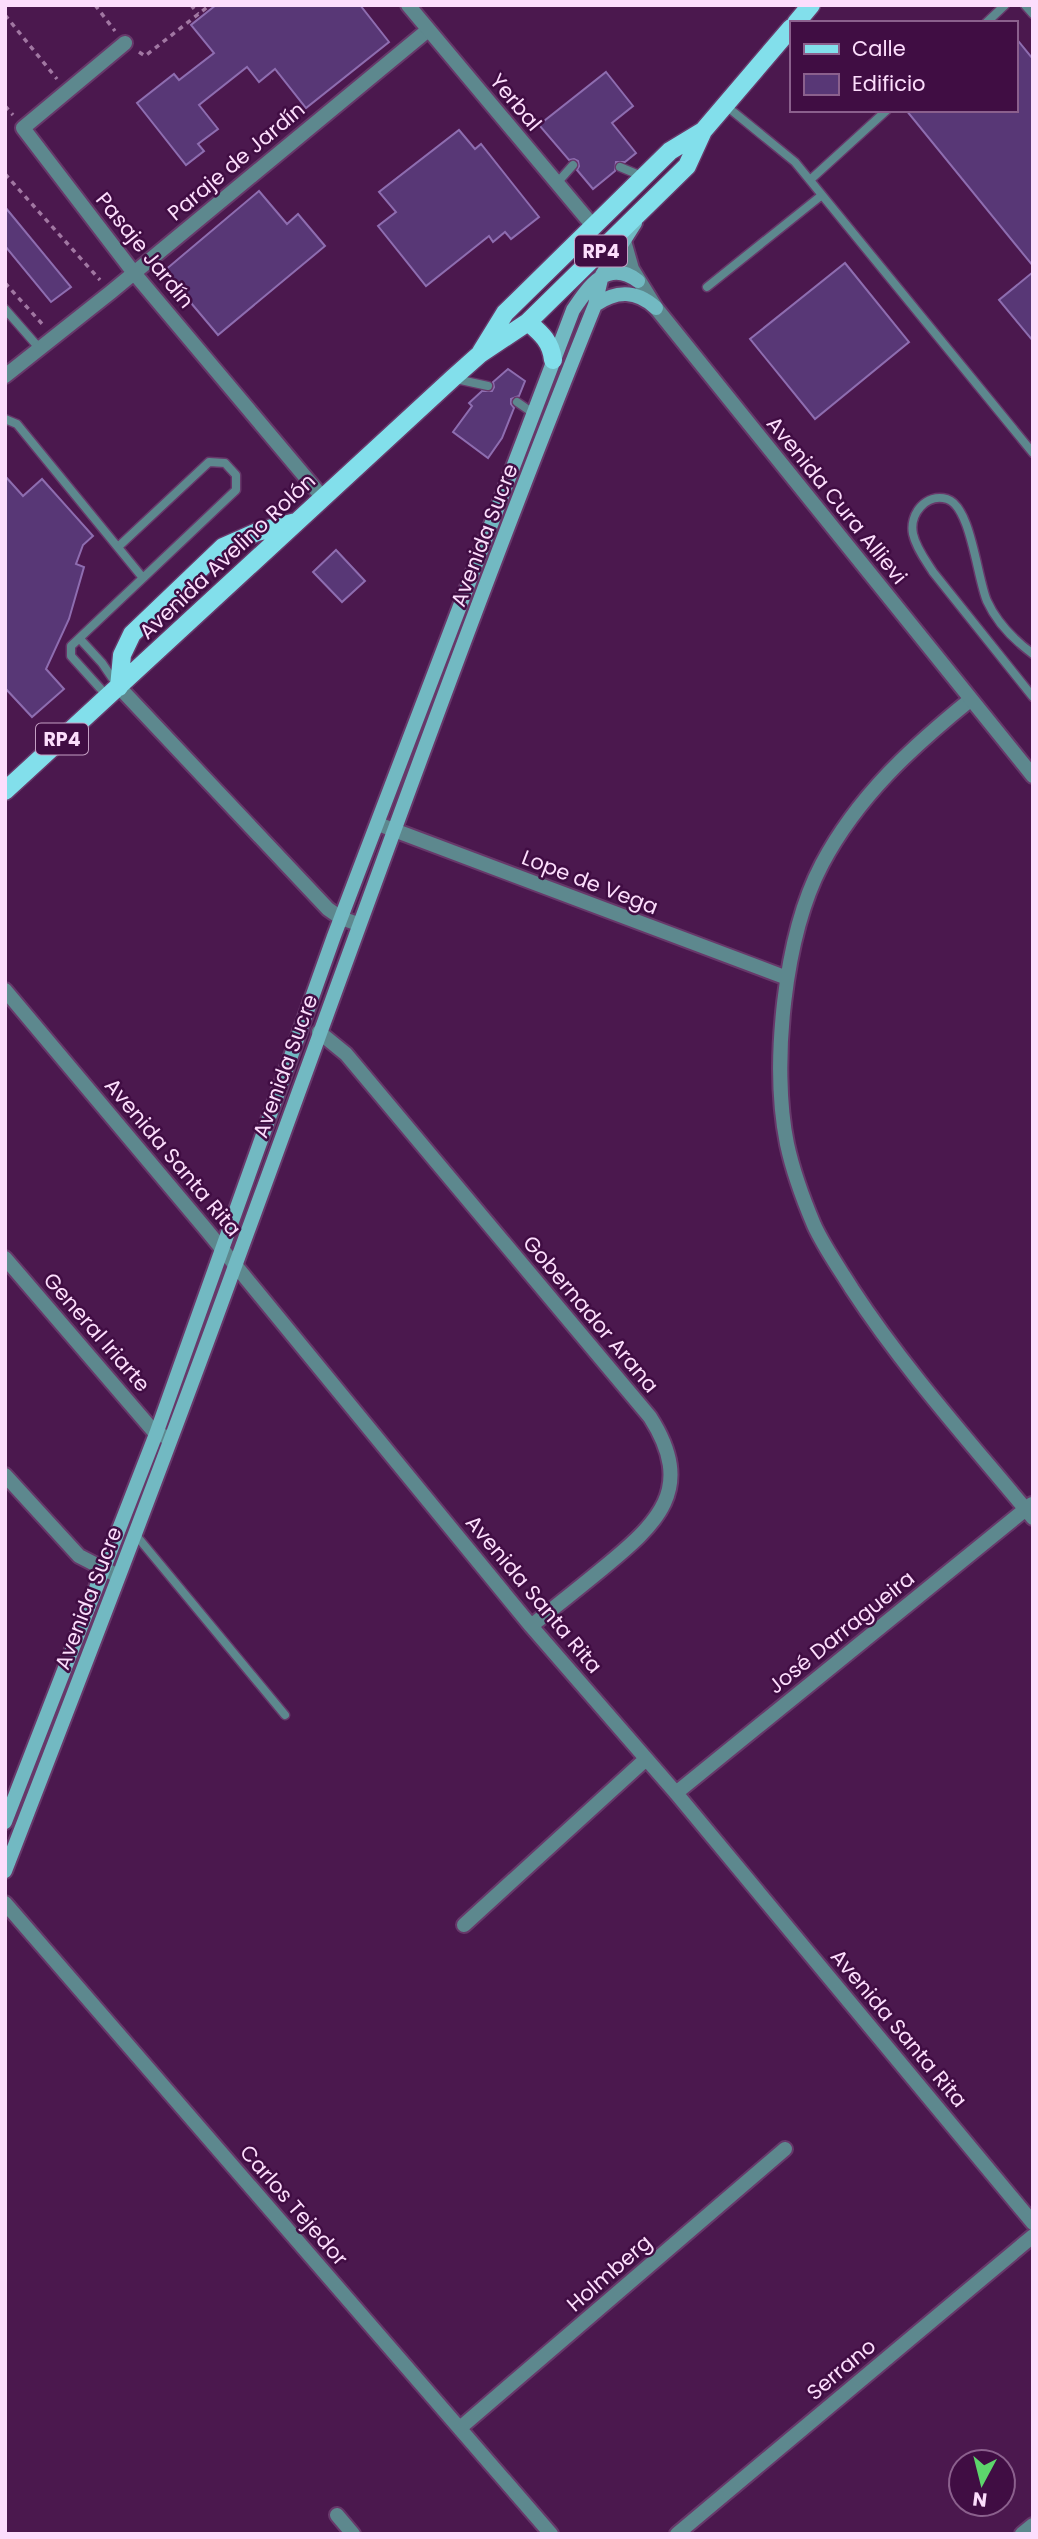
<svg xmlns="http://www.w3.org/2000/svg" width="1038" height="2539" viewBox="0 0 1038 2539" font-family="Poppins,sans-serif">
  <style>
    .building { fill: #583776; stroke: #8e6db0; stroke-width: 2 }
    .lines { fill: none; stroke-linecap: round; stroke-linejoin: round }
    .service-casing { stroke: #67386a; stroke-width: 11 }
    .minor-casing { stroke: #67386a; stroke-width: 18 }
    .tertiary-casing { stroke: #67386a; stroke-width: 18 }
    .secondary-casing { stroke: #67386a; stroke-width: 18 }
    .primary-casing { stroke: #67386a; stroke-width: 21 }
    .path { stroke: #a177a2; stroke-width: 3.5; stroke-dasharray: 5 5; stroke-linecap: butt }
    .service { stroke: #5d888e; stroke-width: 8 }
    .minor { stroke: #5d888e; stroke-width: 14 }
    .tertiary { stroke: #5d888e; stroke-width: 14 }
    .secondary { stroke: #72b9c2; stroke-width: 14 }
    .primary { stroke: #82dfeb; stroke-width: 18 }
    .labels { text-anchor: middle; dominant-baseline: central; stroke-width: 5; stroke-linejoin: round; paint-order: stroke }
    .shield { fill: #400d43; stroke: #c49fc4; stroke-width: 2 }
    .shield-label { font-size: 19px; font-weight: bold; fill: #fcddfc }
    .street-label { font-size: 21px; fill: #fcddfc; stroke: #400d43 }
  </style>
  <rect width="100%" height="100%" fill="#4b184e"/>
  <path class="building" d="M216,5H360L389,42L306,108L275,69L259,82L247,67L199,105L218,129L198,144L204,151L186,165L137,103L174,74L179,80L214,53L191,25Z
    M1015,37L1033,59V266L906,110H1015Z
    M606,72L633,106L612,123L636,153L625,162H616L615,171L593,189L577,170L579,166L578,161L574,159L569,160L539,125Z
    M459,130L475,149L481,144L539,217L511,239L505,232L493,242L489,236L426,286L378,226L396,212L379,192Z
    M259,191L287,224L298,214L325,246L218,335L164,271Z
    M5,207L71,287L51,302L5,246Z
    M845,263L909,342L815,419L750,339Z
    M1033,272V341L999,300Z
    M508,369L525,381L519,396L511,399V404L514,408L502,438L488,458L453,432L472,406L469,403L482,391H492L494,387L493,382Z
    M5,476L23,496L42,479L93,536L83,545L76,564L84,567L69,619L46,669L64,689L32,717L5,688Z
    M336,550L365,581L342,602L313,572Z"/>
  <g class="lines">
    <defs>
      <path id="service" d="M1025,5L1033,14
        M986,23L1005,5
        M725,105L795,162L1033,453
        M620,167L644,177
        M810,180L887,110
        M557,183L573,165
        M707,287L822,195
        M5,309L40,349
        M456,379L488,386
        M517,402L533,413
        M5,419L17,424L143,578L71,646V656L108,697
        M118,547L209,462L225,463L236,475V490L143,578
        M80,639L102,663L117,685
        M1033,654C1014,640 997,623 987,601C977,578 971,506 947,499C926,493 909,514 913,534C916,548 926,561 933,572L1033,697
        M135,1534L285,1715"/>
      <path id="minor" d="M125,43L23,128L134,273L323,498
        M5,376L111,292L428,30
        M970,700C912,747 858,796 822,864C784,936 771,1065 787,1144C793,1172 803,1199 814,1225C824,1247 839,1268 852,1289C905,1370 971,1443 1033,1518
        M378,824L787,978
        M5,990L204,1227L531,1626L676,1793L1033,2223
        M319,1032L346,1054L650,1417C696,1489 658,1523 602,1569C579,1588 555,1607 531,1626
        M5,1258L156,1434L164,1436
        M5,1475L79,1556L114,1574
        M676,1793L1032,1504
        M5,1903L551,2534
        M464,1925L646,1759
        M460,2428L785,2149
        M337,2515L353,2534
        M677,2534L1033,2236
        M1022,2534L1033,2525"/>
      <path id="tertiary" d="M408,5L593,226
        M624,241L632,269L656,308L1033,776
        M119,687L328,909L341,918L358,924"/>
      <path id="secondary" d="M595,305C617,290 636,290 656,308
        M5,1822L156,1434L334,936L573,310C589,286 608,258 638,281
        M5,1871C83,1670 161,1469 235,1266C353,945 467,622 595,305L602,275L635,223"/>
      <path id="primary" d="M796,23L811,5
        M528,322C542,334 551,342 553,360
        M481,352L505,313L670,151L703,131
        M119,687L122,655L132,634L223,547L257,532L296,522
        M5,791L453,378L480,354L528,322L687,166L703,131L791,28"/>
    </defs>
    <use href="#service" class="service-casing"/>
    <use href="#minor" class="minor-casing"/>
    <use href="#tertiary" class="tertiary-casing"/>
    <use href="#secondary" class="secondary-casing"/>
    <use href="#primary" class="primary-casing"/>
    <path class="path" d="M95,5L115,31
      M191,5L198,14
      M5,15L57,79
      M139,52L145,56L210,5
      M5,106L13,115
      M5,174L100,280
      M5,283L44,326"/>
    <use href="#service" class="service"/>
    <use href="#minor" class="minor"/>
    <use href="#tertiary" class="tertiary"/>
    <use href="#secondary" class="secondary"/>
    <use href="#primary" class="primary"/>
  </g>
  <g class="labels">
    <g class="shield">
      <rect x="575" y="235.5" width="52" height="31" rx="5"/>
      <rect x="36" y="723.5" width="52" height="31" rx="5"/>
    </g>
    <g class="shield-label">
      <text x="601" y="251">RP4</text>
      <text x="62" y="739">RP4</text>
    </g>
    <g class="street-label">
      <text transform="translate(516 102) rotate(50)">Yerbal</text>
      <text transform="translate(236 161) rotate(-40)">Paraje de Jardín</text>
      <text transform="translate(145 250) rotate(51)">Pasaje Jardín</text>
      <text transform="translate(837 500) rotate(51)">Avenida Cura Allievi</text>
      <text transform="translate(484 535) rotate(-69)">Avenida Sucre</text>
      <text transform="translate(227 556) rotate(-43)">Avenida Avelino Rolón</text>
      <text transform="translate(590 882) rotate(21)">Lope de Vega</text>
      <text transform="translate(285 1066) rotate(-70)">Avenida Sucre</text>
      <text transform="translate(173 1157) rotate(50)">Avenida Santa Rita</text>
      <text transform="translate(591 1314) rotate(50)">Gobernador Arana</text>
      <text transform="translate(97 1332) rotate(49)">General Iriarte</text>
      <text transform="translate(534 1594) rotate(50)">Avenida Santa Rita</text>
      <text transform="translate(88 1598) rotate(-69)">Avenida Sucre</text>
      <text transform="translate(841 1632) rotate(-39)">José Darragueira</text>
      <text transform="translate(899 2028) rotate(50)">Avenida Santa Rita</text>
      <text transform="translate(294 2205) rotate(49)">Carlos Tejedor</text>
      <text transform="translate(609 2273) rotate(-41)">Holmberg</text>
      <text transform="translate(841 2369) rotate(-40)">Serrano</text>
    </g>
  </g>
  <rect width="1038" height="2539" fill="none" stroke="#fcddfc" stroke-width="14"/>
  <rect x="790" y="21" width="228" height="91" fill="#400d43" stroke="#8b608d" stroke-width="2"/>
  <rect x="804" y="44" width="35" height="10" fill="#82dfeb" stroke="#8b608d" stroke-width="2"/>
  <text x="852" y="56" font-size="21" fill="#fcddfc">Calle</text>
  <rect x="804" y="74" width="35" height="21" fill="#583776" stroke="#8b608d" stroke-width="2"/>
  <text x="852" y="91" font-size="21" fill="#fcddfc">Edificio</text>
  <g transform="translate(982 2483) rotate(187)"><circle r="33" fill="#400d43" stroke="#8b608d" stroke-width="2"/>
  <path d="M0-5L12 26L0 18L-12 26Z" fill="#5dd56c"/>
  <text y="-10" font-size="19" font-weight="bold" text-anchor="middle" fill="#fcddfc">N</text>
  </g>
</svg>
